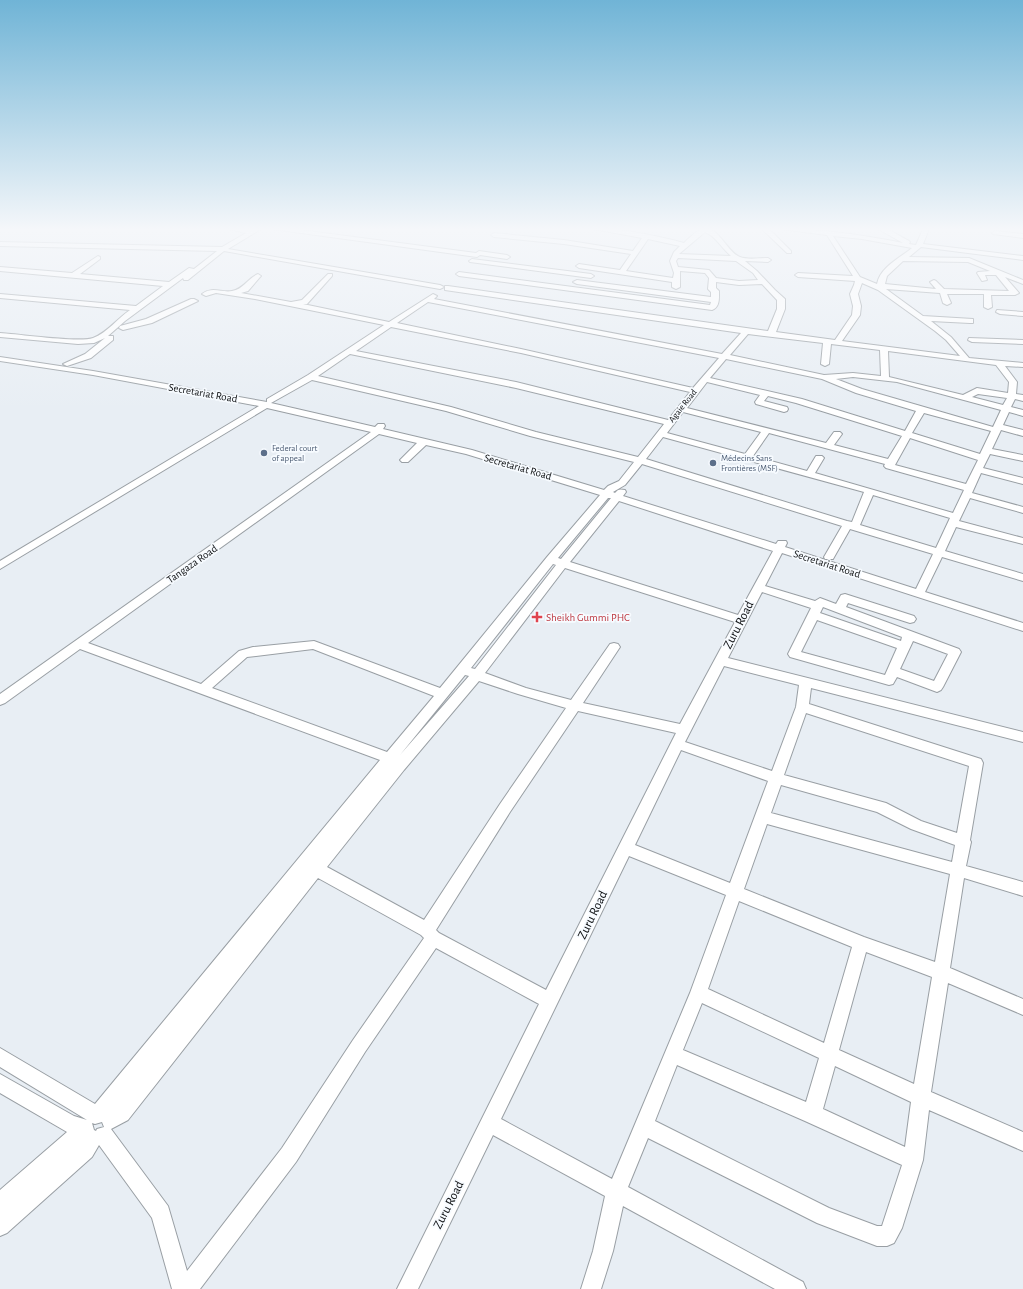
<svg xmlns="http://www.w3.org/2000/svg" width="1023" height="1289" viewBox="0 0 1023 1289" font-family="'Alegreya Sans',sans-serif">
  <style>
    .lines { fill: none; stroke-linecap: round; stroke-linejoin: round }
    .minor-casing { stroke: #999fa4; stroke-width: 2 }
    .minor { fill: #fff; fill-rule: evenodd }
    .service-dot { fill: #5c6f8a; stroke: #f7fbff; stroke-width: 1.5 }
    .health-dot { fill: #e0444e; stroke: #f7fbff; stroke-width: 1.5 }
    .labels { text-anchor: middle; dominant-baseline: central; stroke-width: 3.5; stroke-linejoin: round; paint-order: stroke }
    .far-street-label { font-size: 9px; fill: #0e1012; stroke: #f7fbff }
    .far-service-label { font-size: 9px; fill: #4e5e75; stroke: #f7fbff; text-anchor: start }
    .street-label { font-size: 11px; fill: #0e1012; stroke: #f7fbff }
    .health-label { font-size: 11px; fill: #be3a42; stroke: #f7fbff; text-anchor: start }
    .near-street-label { font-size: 13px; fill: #0e1012; stroke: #f7fbff }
  </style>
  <rect width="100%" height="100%" fill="#e8eef4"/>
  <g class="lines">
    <defs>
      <path id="minor" d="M229,229H261L228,249L440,285L444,287L440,289L224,251L188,280H184L183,278L125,321L108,336H113V340L91,358L67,366L63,364L85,354L105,338L94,343L78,344L0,337V333C18,334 79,343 93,338C107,333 118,318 130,310L0,298V294L136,306L163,286L0,271V267L72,273L98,256L100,257V259L80,274L169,282L189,268L194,269L217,251L0,246V242L222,247L246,233Z
        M272,229H293L476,253L479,251L507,255L510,257L507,259L480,255L477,257Z
        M594,229C625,229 654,235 684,243C688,239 693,234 698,231C716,219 726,252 740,257C747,260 760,258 768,258L771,260L768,262L745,261L757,271L775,290L785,299V309L776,332L835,340L852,315L853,306L850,294L854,285L855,281L798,277L795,275L798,273L853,276L827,235L781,229C822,229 863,235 903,243L878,229H887L909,241L910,242L909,244L916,245L923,229H929L923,244L1023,256V260L921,247L909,257L969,258L1023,280V284L1005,277L1019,293L1015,295H991L992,307L988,309L984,307V294H947L951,303L947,305L943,303L940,293L886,289L923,316L973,319V323H970L931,321L951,337L969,358L1023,363V367L1005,366L1017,382L1016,394L1023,395V401L1015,399L1011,407L1023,410V416L1009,412L1003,425L1023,430V436L1001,430L992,449L1023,455V461L990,454L983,468L1023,478V484L981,473L972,493L1023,507V513L970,498L959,521L1023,538V544L956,527L945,551L1023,574V581L942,557L925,592L1023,623V631L782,553L765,586L815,601L820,598L836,604L841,595L845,594L914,616L916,619L914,622L910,623L848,603L846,607L959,649L961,652L943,687L941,690L937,692L897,677L893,684L889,685L790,657L788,654L811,608L762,592L728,658L1023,732V742L811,688L809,704L981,759L983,763L970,840L971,842L966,866L1023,882V896L964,878L950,968L1023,999V1015L948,983L931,1092L1023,1132V1151L929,1110L923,1160L902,1228L894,1243L887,1246H877L817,1223L648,1138L628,1187L803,1282L806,1289H775L623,1206L613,1251L601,1289H581L593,1251L605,1196L493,1135L418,1289H397L539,1004L436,948L365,1052L296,1162L200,1289H172L152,1218L99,1145L92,1157L7,1233L0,1236V1190L67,1132L0,1093V1074L74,1116L87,1120L0,1067V1048L95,1104L380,760L80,649L5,703L0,705V694L371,432L267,408L0,569V561L259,406L93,375L0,361V357L93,371L267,402V399L308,375L384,325L255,299L216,293L206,296L202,294C212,286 222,293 232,291C244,289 248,278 258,274L261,276L260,277L248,291L241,293L291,302L302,300L328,274H332V276L307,304H303L389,322L433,294L437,296L434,299L722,354L741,333L445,290V286H448L768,331L777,309V300L762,284L739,285L716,282V288L719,291C719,298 720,307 712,310L459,276L456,274L459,272L710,305L711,302L577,284L573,282L577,280L711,297V292L708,289L709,278L705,273L680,271V287L676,289L672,287V282L579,268L576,266L579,264L620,270L631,254L564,244L494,237L491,235L494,233L564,240L633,251L642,238ZM705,232C716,236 722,249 731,256L679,254ZM833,236L862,239L912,248C900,258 880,267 877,284L860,277ZM648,239L680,246L674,252L670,261L674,273L673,278L626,271ZM678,258L736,261L753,273L758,280L739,281L716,278L709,270L678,267L676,261ZM903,261L968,262L990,271L978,272L977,273L982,281L987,280L985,275H996L1009,291L944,289L936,281L934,280L930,282L936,289L885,284L887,276ZM862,283L878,290L935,331L946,340L960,356L842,341L860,315L861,306L858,294ZM428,302L719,358L693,388L521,349L397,323ZM391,327L521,353L690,392L668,420L516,382L356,351ZM748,334L823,343L821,364L825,366L829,364L831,344L880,350L881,376L853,373L824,375L730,355ZM888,351L996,365L1009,382L1008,393L977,388L963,395L889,377ZM350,354L516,388L664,424L638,457L536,432L451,407L318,376ZM726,359L822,379L856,393L916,411L905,431L802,399L710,378ZM853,377L897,382L1001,410L993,427L862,389L836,379ZM312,380L446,411L530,436L634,462L619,481L608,486L604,490L472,450L383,429L385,426L384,424H378L375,427L271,403ZM707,382L760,395L755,402L756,404L784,412L787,411L788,409L787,407L764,401L768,396L796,403L902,436L888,459L834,445L842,434L840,432H834L826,443L687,408ZM978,394L1007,398L1003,405L972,397ZM683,412L761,432L745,454L667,433ZM924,413L991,431L980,454L912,433ZM769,433L885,464L884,466L886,468L964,490L953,513L815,473L824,458L822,456H816L807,471L753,456ZM379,434L417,443L400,460L402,462H408L426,445L466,454L600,495L547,557L440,688L314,641L253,647L239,651L201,684L88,643ZM663,437L864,492L852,522L847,521L646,459ZM910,438L978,460L966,484L895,465ZM642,464L842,526L824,557L825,559H833L850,529L933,554L916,589L785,547L787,543L786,541H778L776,544L623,496L626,492L625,490C620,489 618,489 615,493L613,492L625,485ZM873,495L950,518L936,548L860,525ZM608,498H611L561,559L558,558ZM619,501L773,551L738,615L570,562ZM553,564L556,565L475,669L471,668ZM565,568L735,622L680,724L583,703L620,647L618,644L614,643L610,644L571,700L526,688L485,673ZM823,607L902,637L901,641L820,613ZM817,620L897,648L885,675L801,652ZM913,641L948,654L934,681L900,669ZM313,649L434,696L387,752L212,688L247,657ZM724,666L799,685L796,707L772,771L685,742ZM465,675L469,676L400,755ZM479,681L518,694L566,708L500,804L424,920L327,867L404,770ZM578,711L676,733L546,990L439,933L436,930L510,812ZM806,713L969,766L957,833L921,821L886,803L784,775ZM681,750L768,781L730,883L635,845ZM781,785L877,812L911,829L955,845L952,862L771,813ZM767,824L950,874L935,962L864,937L744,889ZM629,856L726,895L690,993L612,1179L501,1119ZM318,878L421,935L424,938L353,1040L282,1148L187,1271L168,1206L111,1129L104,1127L97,1129L96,1131L94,1130L92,1123L95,1124L102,1122L104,1127L111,1129L128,1120ZM739,901L852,947L824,1043L708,989ZM866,952L932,977L914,1084L839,1050ZM702,1003L819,1058L806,1102L683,1050ZM677,1065L805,1121L902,1165L882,1226H877L829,1208L655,1121ZM835,1066L911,1102L905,1147L823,1109Z
        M762,229H769L791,251V253H787Z
        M995,231L1023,234V238L993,234L992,233Z
        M472,259L591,274L594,276L591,278L470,262L469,261Z
        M191,299H194L198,301L152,323L123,330L119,328L120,326L146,319Z
        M997,310L1023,312V316L1000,314L996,312Z
        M969,338L1023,340V344L972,342L968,340Z"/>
    </defs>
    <use href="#minor" class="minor-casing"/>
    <use href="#minor" class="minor"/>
  </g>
  <linearGradient id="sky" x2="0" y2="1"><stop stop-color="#70b4d6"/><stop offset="0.56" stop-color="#f5f7fa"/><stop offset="1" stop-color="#f5f7fa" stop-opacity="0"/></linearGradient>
  <rect width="1023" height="410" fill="url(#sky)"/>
  <g class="service-dot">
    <circle cx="264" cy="453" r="4"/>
    <circle cx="713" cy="463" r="4"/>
  </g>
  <path class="health-dot" d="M535 611h4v4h4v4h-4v4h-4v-4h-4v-4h4z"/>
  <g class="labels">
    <g class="far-street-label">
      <text transform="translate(683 406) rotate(-52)">Agaie Road</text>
    </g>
    <g class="far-service-label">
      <text x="272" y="448">Federal court<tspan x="272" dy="10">of appeal</tspan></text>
      <text x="721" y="458">Médecins Sans<tspan x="721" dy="10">Frontières (MSF)</tspan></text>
    </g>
    <g class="street-label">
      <text transform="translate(203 393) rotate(10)">Secretariat Road</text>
      <text transform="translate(518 467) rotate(16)">Secretariat Road</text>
      <text transform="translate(192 564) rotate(-35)">Tangaza Road</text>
      <text transform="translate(827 564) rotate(18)">Secretariat Road</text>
    </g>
    <g class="health-label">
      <text x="546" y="617">Sheikh Gummi PHC</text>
    </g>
    <g class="near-street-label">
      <text transform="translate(739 625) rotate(-63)">Zuru Road</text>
      <text transform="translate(593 915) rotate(-64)">Zuru Road</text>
      <text transform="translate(449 1205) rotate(-63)">Zuru Road</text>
    </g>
  </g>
</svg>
